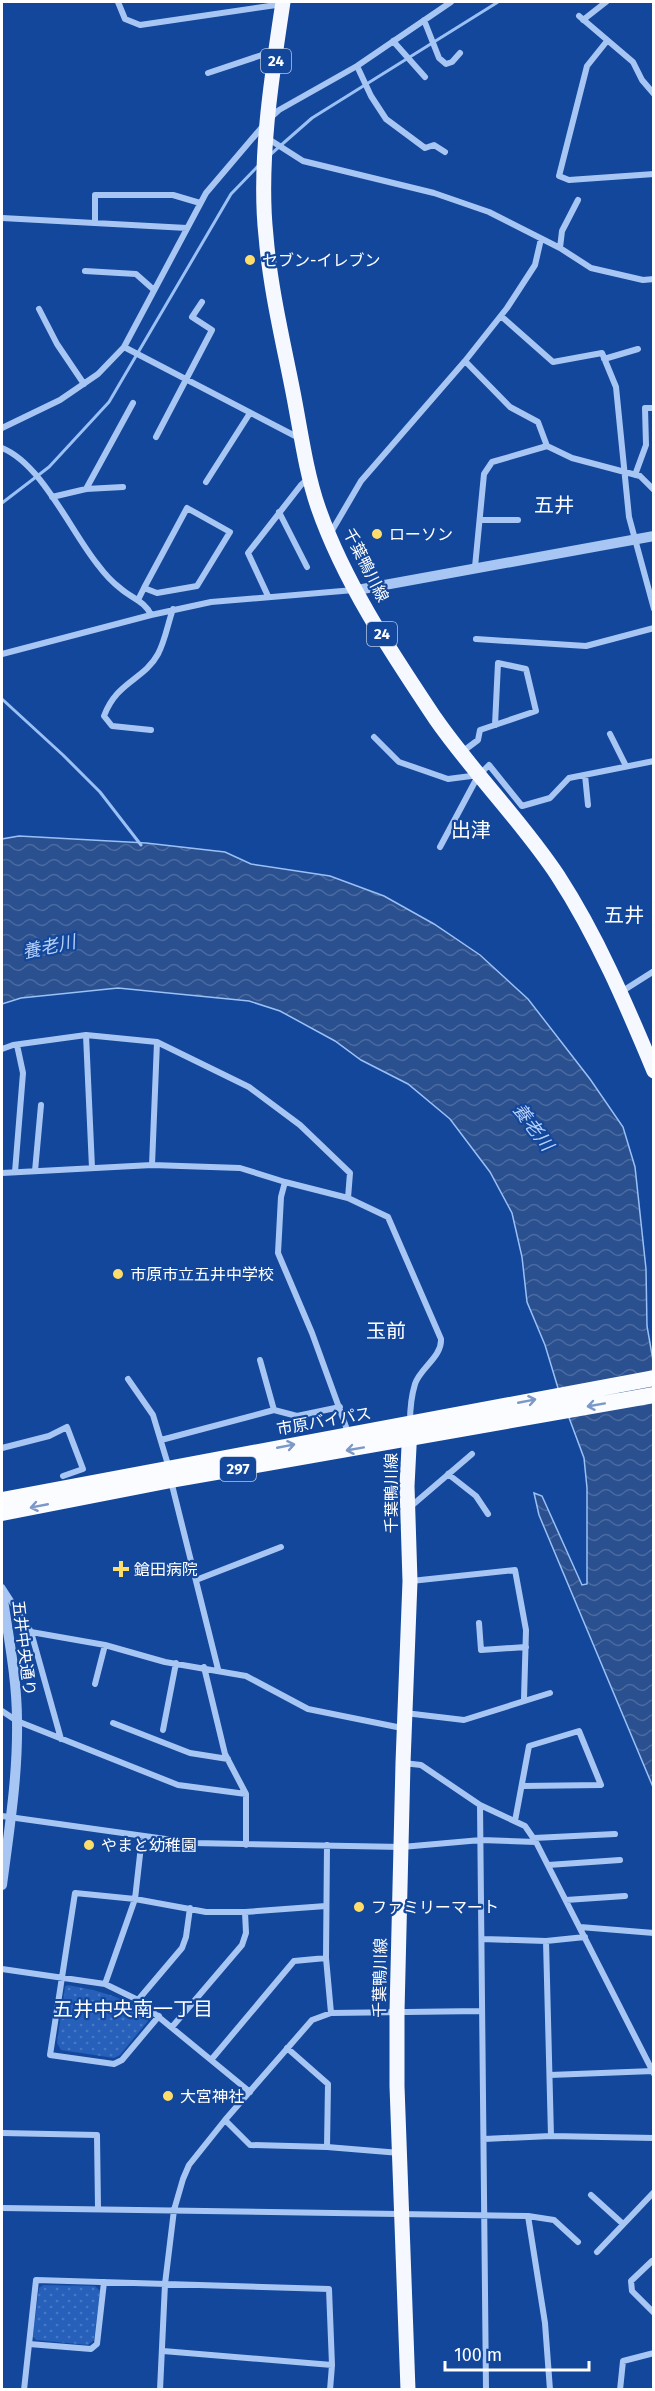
<svg xmlns="http://www.w3.org/2000/svg" width="655" height="2391" viewBox="0 0 655 2391" font-family="'Fira Sans','Noto Sans JP',sans-serif">
  <style>
    .grass { fill: url(#grass-dots) }
    .water { fill: url(#water-waves); stroke: #9ac0f6; stroke-width: 1.5 }
    .lines { fill: none; stroke-linecap: round; stroke-linejoin: round }
    .stream { stroke: #9ac0f6; stroke-width: 3 }
    .minor { stroke: #a8c6f3; stroke-width: 6 }
    .tertiary { stroke: #a8c6f3; stroke-width: 10 }
    .primary { stroke: #f5f8ff; stroke-width: 15 }
    .trunk { stroke: #fafcff; stroke-width: 16 }
    .oneway { stroke: #7b98c8 }
    .poi-dot { fill: #ffdd6b; stroke: #13479b; stroke-width: 2 }
    .labels { text-anchor: middle; dominant-baseline: central; stroke-width: 4.5; stroke-linejoin: round; paint-order: stroke }
    .shield { fill: #13479b; stroke: #b8c8e1; stroke-width: 1.5 }
    .shield-label { font-size: 15px; font-weight: bold; fill: #fff }
    .poi-label { font-size: 16px; fill: #fff; stroke: #13479b; text-anchor: start }
    .street-label { font-size: 16px; fill: #fff; stroke: #13479b }
    .water-label { font-size: 18px; font-style: italic; fill: #b5d0fa; stroke: #13479b }
    .quarter-label { font-size: 20px; fill: #fff; stroke: #13479b }
  </style>
  <defs>
    <pattern id="grass-dots" width="8" height="8" patternUnits="userSpaceOnUse" patternTransform="scale(1.5)"><rect width="8" height="8" fill="#2660ba"/><path d="M2 2h.1M6 6h.1" fill="none" stroke="#4778c4" stroke-width="1.8" stroke-linecap="round"/></pattern>
    <pattern id="water-waves" width="16" height="10" patternUnits="userSpaceOnUse" patternTransform="scale(1.5)"><rect width="16" height="10" fill="#2a508f"/><path d="M0 5q4-4 8 0t8 0" fill="none" stroke="#4a6aa0"/></pattern>
  </defs>
  <rect width="100%" height="100%" fill="#13479b"/>
  <path class="grass" d="M67,1985C97,1990 123,1996 147,2015L148,2021L120,2055L114,2058L61,2050L57,2043L65,1987Z
    M43,2285L95,2286L100,2291L94,2340L88,2345L36,2340L33,2336L39,2288Z"/>
  <path class="water" d="M19,836L146,843L225,852L251,864L330,876L384,896L434,924L480,955L528,999L590,1079L623,1127L635,1167L646,1269L647,1326L654,1366L653,1787L539,1515L534,1493L542,1496L582,1585L587,1584V1488L584,1458L558,1388L545,1345L527,1302L522,1257L512,1213L490,1172L450,1119L408,1084L361,1060L335,1041L280,1011L249,1001L118,988L21,998L2,1004V839Z"/>
  <g class="lines">
    <path class="stream" d="M271,154L312,118L498,2
      M2,503L49,467L109,402L231,194L259,165
      M2,699L63,755L100,792L141,845"/>
    <path class="minor" d="M118,2L125,19L140,25L283,4
      M579,16L633,62L642,80L654,94
      M424,20L439,58L446,64L452,62L460,53
      M583,20L606,2
      M393,41L425,77
      M607,41L587,66L559,176L569,180L654,174
      M357,66L371,96L386,119L425,148L434,145L445,152
      M208,73L274,51
      M269,119L279,110L357,66L451,2
      M267,138L303,161L434,193L489,212L560,248L591,268L643,280L654,279
      M2,218L187,228
      M95,223V195H173L200,203
      M560,248L562,231L578,200
      M85,271L136,274L154,290
      M39,309L57,344L84,384
      M501,316L553,362L602,353L616,387L629,517L654,609
      M124,347L299,438
      M604,359L638,349
      M465,361L510,407L538,422L547,446L572,458L640,476L654,490
      M2,428L60,400L98,374L124,347L206,193L263,126
      M156,437L212,330L192,317L202,302
      M2,448C42,464 71,532 98,565C104,573 112,582 120,588C131,598 145,601 151,615
      M635,475L646,445L645,408H654
      M206,482L250,413
      M86,489L133,403
      M52,497L86,489L123,487
      M279,512L307,567
      M480,520H518
      M330,534L361,481L465,361L507,308L535,265L541,239
      M475,567L484,474L492,462L547,446
      M268,596L248,553L301,485L309,478
      M138,600L144,588L187,508L230,532L197,586L157,593L144,588
      M476,639L586,646L654,628
      M2,654L151,615L211,602L354,590
      M151,730L112,726L104,716C117,681 144,680 158,654C165,641 168,623 173,609
      M610,734L626,766
      M374,737L399,762L448,779L479,775L489,765L522,806L550,798L569,778L654,761
      M462,752L478,740L480,730L536,711L526,669L498,663L495,725
      M585,775L588,805
      M440,847L478,776
      M621,992L654,971
      M86,1035L92,1168
      M2,1049L13,1045L86,1035L157,1042L249,1087L300,1125L350,1173L348,1198
      M152,1165L157,1042
      M35,1171L41,1105
      M15,1172L23,1073L17,1045
      M2,1173L152,1165L240,1168L285,1182L348,1198L388,1217L441,1339C442,1357 420,1368 415,1384C411,1397 410,1410 410,1423
      M285,1182L281,1197L278,1253L312,1333L349,1435
      M260,1360L274,1410
      M128,1379L153,1415L169,1468
      M161,1440L274,1410L297,1416L340,1407
      M2,1448L49,1436L67,1427L83,1469L63,1476
      M448,1474L476,1496L488,1514
      M171,1481L218,1669
      M409,1508L472,1454
      M196,1580L281,1547
      M411,1581L515,1570L526,1630L524,1699
      M2,1587L31,1632L61,1739
      M479,1623L481,1650L526,1647
      M31,1632L105,1645L165,1662L246,1676L308,1709L402,1728
      M204,1667L225,1754L246,1794V1845
      M95,1684L105,1645
      M2,1711L17,1721L178,1785L246,1794
      M405,1713L464,1720L550,1693
      M113,1723L190,1753L228,1759
      M163,1730L176,1663
      M403,1763L421,1765L480,1805L525,1826L536,1842L654,2074
      M480,1805L486,2390
      M2,1816L194,1843L402,1847L481,1840L536,1842
      M515,1821L529,1746L579,1731L601,1785L522,1786
      M534,1838L615,1834
      M327,1845L326,1958L331,2013
      M548,1865L620,1860
      M566,1900L625,1896
      M580,1927L654,1933
      M482,1939L546,1941L585,1937
      M546,1941L551,2136
      M2,1969L105,1984L138,2000L250,2092
      M105,1984L135,1899L142,1837
      M138,2000L182,1948L186,1937L190,1908
      M159,2016L122,2060L114,2064L50,2055L75,1893L135,1899L206,1912H245L326,1906
      M172,2027L242,1945L246,1933L245,1912
      M287,2048L328,2084L327,2147
      M211,2060L294,1961L326,1958
      M550,2075L653,2071
      M225,2120L250,2145L327,2147L400,2153
      M2,2133L97,2135L98,2208
      M484,2139L551,2136L654,2138
      M591,2195L623,2224
      M2,2208L528,2216L554,2220L578,2242
      M528,2216L545,2323L550,2390
      M597,2252L654,2192
      M652,2261L631,2281L632,2291L654,2313
      M29,2344L91,2349L97,2344L104,2282
      M163,2351L332,2365
      M24,2390L36,2280L329,2289L332,2365L330,2390
      M160,2390L165,2284L174,2210L183,2179L189,2165L225,2120L312,2020L331,2013L481,2011
      M620,2390L623,2361L654,2353"/>
    <path class="tertiary" d="M357,590L654,536
      M2,1593C8,1635 17,1678 17,1721C18,1776 9,1831 2,1885"/>
    <path class="primary" d="M283,2C272,74 258,163 266,236C270,286 282,337 292,387C300,426 305,469 318,507C344,582 391,652 435,718C473,773 521,820 558,876C597,936 626,1004 654,1071
      M408,2390L397,2086V2012L403,1763L410,1581L407,1486L410,1427"/>
    <path class="trunk" d="M2,1500L654,1378
      M2,1513L171,1480L654,1395"/>
  </g>
  <defs><path id="oneway-shaft" d="M-6 0H5M1.5-3L5.5 0L1.5 3" fill="none" stroke-width="1.6" stroke-linecap="round" stroke-linejoin="round" transform="scale(1.5)"/></defs>
  <g class="oneway">
    <use href="#oneway-shaft" transform="translate(527 1401) rotate(-11)"/>
    <use href="#oneway-shaft" transform="translate(596 1405) rotate(170)"/>
    <use href="#oneway-shaft" transform="translate(286 1446) rotate(-11)"/>
    <use href="#oneway-shaft" transform="translate(355 1449) rotate(170)"/>
    <use href="#oneway-shaft" transform="translate(39 1506) rotate(169)"/>
  </g>
  <g class="poi-dot">
    <circle cx="250" cy="260" r="6"/>
    <circle cx="377" cy="534" r="6"/>
    <circle cx="118" cy="1274" r="6"/>
    <path d="M118 1560h6v6h6v6h-6v6h-6v-6h-6v-6h6z"/>
    <circle cx="89" cy="1845" r="6"/>
    <circle cx="359" cy="1907" r="6"/>
    <circle cx="168" cy="2096" r="6"/>
  </g>
  <g class="labels">
    <g class="shield">
      <rect x="261" y="49" width="30" height="24" rx="4.5"/>
      <rect x="367" y="622" width="30" height="24" rx="4.5"/>
      <rect x="220" y="1457" width="36" height="24" rx="4.5"/>
    </g>
    <g class="shield-label">
      <text x="276" y="61">24</text>
      <text x="382" y="634">24</text>
      <text x="238" y="1469">297</text>
    </g>
    <g class="poi-label">
      <text x="262" y="260">セブン-イレブン</text>
      <text x="389" y="534">ローソン</text>
      <text x="130" y="1274">市原市立五井中学校</text>
      <text x="134" y="1569">鎗田病院</text>
      <text x="101" y="1845">やまと幼稚園</text>
      <text x="371" y="1907">ファミリーマート</text>
      <text x="180" y="2096">大宮神社</text>
    </g>
    <g class="street-label">
      <text transform="translate(366 565) rotate(63)">千葉鴨川線</text>
      <text transform="translate(324 1421) rotate(-10)">市原バイパス</text>
      <text transform="translate(391 1493) rotate(-90)">千葉鴨川線</text>
      <text transform="translate(24 1648) rotate(83)">五井中央通り</text>
      <text transform="translate(380 1978) rotate(-89)">千葉鴨川線</text>
    </g>
    <g class="water-label">
      <text transform="translate(49 947) rotate(-12)">養老川</text>
      <text transform="translate(533 1127) rotate(53)">養老川</text>
    </g>
    <g class="quarter-label">
      <text x="554" y="505">五井</text>
      <text x="471" y="830">出津</text>
      <text x="624" y="915">五井</text>
      <text x="386" y="1331">玉前</text>
      <text x="133" y="2009">五井中央南一丁目</text>
    </g>
  </g>
  <rect width="655" height="2391" fill="none" stroke="#ffffff" stroke-width="6"/>
  <path d="M445 2361v9h144v-9" fill="none" stroke="#ffffff" stroke-width="3"/>
  <text x="454" y="2361" font-size="18" fill="#ffffff" stroke="#13479b" stroke-width="4.5" paint-order="stroke">100 m</text>
</svg>
